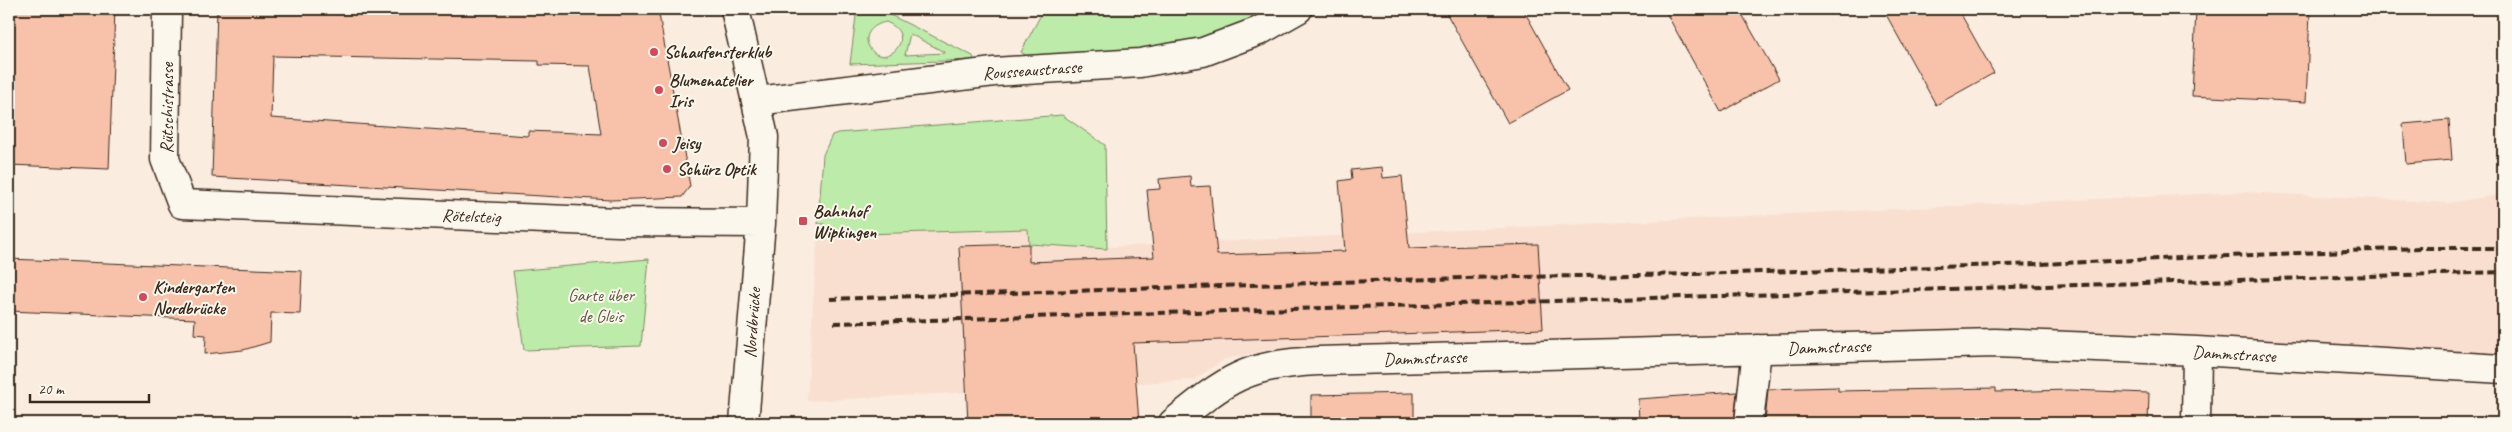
<svg xmlns="http://www.w3.org/2000/svg" width="2512" height="432" viewBox="0 0 2512 432" font-family="Caveat,sans-serif">
  <style>
    .built { fill: #f9dfcf }
    .green { fill: #bdeba9; stroke: #7c8a64; fill-rule: evenodd }
    .building { fill: #f8c2aa; stroke: #3b2a1e; fill-rule: evenodd }
    .lines { fill: none; stroke-linecap: round; stroke-linejoin: round }
    .minor-casing { stroke: #3b2a1e; stroke-width: 31 }
    .minor { stroke: #fbf7ec; stroke-width: 28 }
    .rail { stroke: #3b2a1e; stroke-width: 4; stroke-dasharray: 8 4; stroke-linecap: butt }
    .poi-dot { fill: #d1495b; stroke: #fbf7ec; stroke-width: 2 }
    .labels { text-anchor: middle; dominant-baseline: central; stroke-width: 4; stroke-linejoin: round; paint-order: stroke }
    .poi-label { font-size: 18px; font-weight: bold; fill: #3b2a1e; stroke: #fbf7ec; text-anchor: start }
    .street-label { font-size: 18px; fill: #3b2a1e; stroke: #fbf7ec }
    .park-label { font-size: 18px; fill: #5c5a41; stroke: #fbf7ec }
  </style>
  <rect width="100%" height="100%" fill="#faecdf"/>
  <filter id="ink" filterUnits="userSpaceOnUse"><feTurbulence type="fractalNoise" baseFrequency=".02" numOctaves="2"/><feDisplacementMap in="SourceGraphic" scale="10" xChannelSelector="R" yChannelSelector="G"/><feConvolveMatrix kernelMatrix="1 2 1 2 8 2 1 2 1" color-interpolation-filters="sRGB"/></filter>
  <g filter="url(#ink)">
    <path class="built" d="M2245,192L2449,203L2503,194V356L2009,327L1266,351L1225,359L1194,380L807,401L818,227L977,220L1029,229L1110,247Z"/>
    <path class="green" d="M861,9L880,10L973,56L974,60L850,64L856,16ZM886,22C921,36 884,72 869,47C862,34 874,24 886,22ZM910,34L944,52V53L905,55Z
      M1044,9H1277L1218,35L1140,51L1028,57L1021,52Z
      M1062,115L1105,145L1107,249L1029,244L1028,229L831,235L824,229V224H818L823,155L832,135L838,133Z
      M649,259L641,346L524,350L513,271Z"/>
    <path class="building" d="M9,9H115L109,169L9,165Z
      M217,9H658L690,186L682,197L611,200L212,177ZM273,56L539,61V65L590,66L601,134L528,131V136L271,118Z
      M1444,9H1523L1568,90L1508,123Z
      M1664,9H1739L1779,79L1721,112Z
      M1883,9H1958L1994,73L1936,105Z
      M2196,9L2310,13L2306,102L2192,96Z
      M2449,120L2452,160L2406,164L2403,124Z
      M1382,167L1383,178L1402,176L1409,248L1538,244L1543,329L1133,343L1139,423H968L959,246L1029,244V262L1154,257L1147,190L1160,189L1159,179L1190,176L1191,187L1210,186L1217,255L1345,251L1339,181L1352,179L1351,170Z
      M9,259L302,271L300,314L271,313L270,342L243,350L205,354L206,335L194,334L195,319L9,311Z
      M1838,387V391L1996,388V392L2069,390L2149,393L2148,423H1765L1768,389Z
      M1737,392L1734,423H1639L1638,399Z
      M1414,393V423H1311V395Z"/>
    <g class="lines">
      <defs>
        <path id="minor" d="M167,9L165,159L182,204L618,222L761,223
          M735,9L764,137L761,223L744,423
          M756,101L994,72L1140,63L1203,52L1259,31L1298,9
          M1173,423C1228,378 1245,365 1318,361L1995,343L2197,351L2503,369
          M1749,423L1757,349
          M2196,423L2197,351"/>
      </defs>
      <use href="#minor" class="minor-casing"/>
      <use href="#minor" class="minor"/>
      <path class="rail" d="M830,299L1462,278L1695,274L2039,264L2421,248H2503
        M834,323L2503,272"/>
    </g>
  </g>
  <g class="poi-dot">
    <circle cx="654" cy="52" r="5"/>
    <circle cx="659" cy="90" r="5"/>
    <circle cx="663" cy="143" r="5"/>
    <circle cx="667" cy="169" r="5"/>
    <rect x="798" y="216" width="10" height="10" rx="2.5"/>
    <circle cx="143" cy="297" r="5"/>
  </g>
  <g class="labels">
    <g class="poi-label">
      <text x="664" y="52">Schaufensterklub</text>
      <text x="669" y="80">Blumenatelier<tspan x="669" dy="21">Iris</tspan></text>
      <text x="673" y="143">Jeisy</text>
      <text x="677" y="169">Schürz Optik</text>
      <text x="813" y="211">Bahnhof<tspan x="813" dy="21">Wipkingen</tspan></text>
      <text x="153" y="287">Kindergarten<tspan x="153" dy="21">Nordbrücke</tspan></text>
    </g>
    <g class="street-label">
      <text transform="translate(1032 70) rotate(-4)">Rousseaustrasse</text>
      <text transform="translate(167 108) rotate(-90)">Rütschistrasse</text>
      <text transform="translate(471 216) rotate(2)">Rötelsteig</text>
      <text transform="translate(752 323) rotate(-86)">Nordbrücke</text>
      <text transform="translate(1829 347) rotate(-2)">Dammstrasse</text>
      <text transform="translate(2234 354) rotate(3)">Dammstrasse</text>
      <text transform="translate(1425 358) rotate(-2)">Dammstrasse</text>
    </g>
    <g class="park-label">
      <text x="601" y="295">Garte über<tspan x="601" dy="21">de Gleis</tspan></text>
    </g>
  </g>
  <rect width="2512" height="432" fill="none" stroke="#fbf7ec" stroke-width="30"/>
  <rect x="15" y="15" width="2482" height="402" fill="none" stroke="#3b2a1e" stroke-width="2" filter="url(#ink)"/>
  <path d="M30 394v8h119v-8" fill="none" stroke="#3b2a1e" stroke-width="2.5"/>
  <text x="38" y="394" font-size="15" fill="#3b2a1e" stroke="#fbf7ec" stroke-width="4" paint-order="stroke">20 m</text>
</svg>
